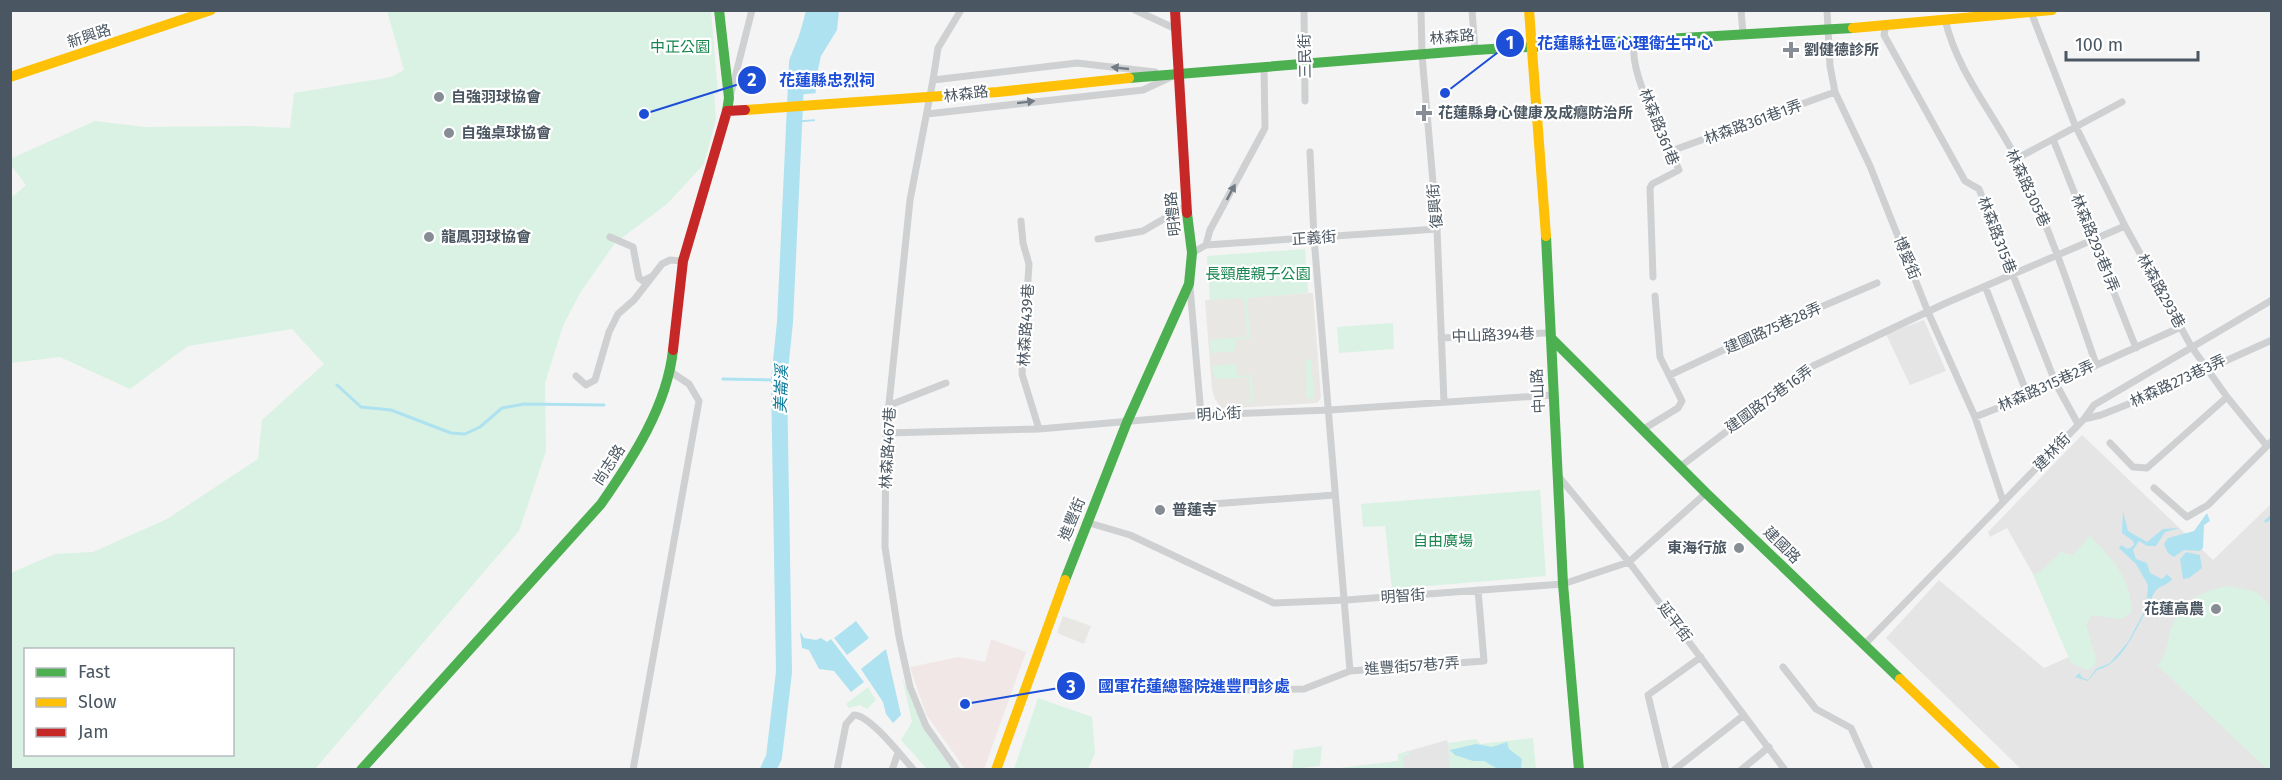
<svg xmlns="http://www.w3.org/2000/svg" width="2282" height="780" viewBox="0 0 2282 780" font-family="'Fira Sans','Noto Sans TC',sans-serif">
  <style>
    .commercial { fill: #e8e7e3 }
    .education { fill: #e6e5e6 }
    .medical { fill: #f1e7e6 }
    .green { fill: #d9f2e3; fill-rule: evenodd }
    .water { fill: #aee2f0 }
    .pier { fill: #f4f4f4 }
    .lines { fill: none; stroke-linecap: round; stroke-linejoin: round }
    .stream { stroke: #aee2f0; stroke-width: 3 }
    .river { stroke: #aee2f0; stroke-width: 16 }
    .street { stroke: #ced0d2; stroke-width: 7 }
    .fast { stroke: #4caf50; stroke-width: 10 }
    .slow { stroke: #ffc107; stroke-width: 10 }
    .jam { stroke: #c62828; stroke-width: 10 }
    .oneway { fill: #727b83 }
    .poi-dot { fill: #868d94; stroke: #fff; stroke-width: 2 }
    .labels { text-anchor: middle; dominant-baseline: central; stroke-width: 4.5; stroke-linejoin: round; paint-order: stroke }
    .street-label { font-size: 15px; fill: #4a5661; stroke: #fff }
    .park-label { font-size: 15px; fill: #17864f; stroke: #fff }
    .poi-label { font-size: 15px; font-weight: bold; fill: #4a5661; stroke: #fff; text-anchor: start }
    .water-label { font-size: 16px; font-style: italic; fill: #0c7c9b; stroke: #fff }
    .leader { fill: none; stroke: #1d4ed8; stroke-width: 2 }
    .callout-dot { fill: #1d4ed8; stroke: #fff; stroke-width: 2 }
    .mark-label { font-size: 18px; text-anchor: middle; font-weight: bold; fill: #fff }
    .callout-label { font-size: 16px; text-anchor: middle; font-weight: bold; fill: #1d4ed8; stroke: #fff; stroke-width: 4.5; stroke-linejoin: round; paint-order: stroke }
  </style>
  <rect width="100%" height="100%" fill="#f4f4f4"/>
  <path class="commercial" d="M1313,293L1321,398L1317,403L1222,409L1215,399L1212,389L1205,300Z
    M1063,616L1091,626L1084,644L1057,633Z"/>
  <path class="education" d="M1924,320L1946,371L1910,385L1886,334Z
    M2082,435L2213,560L2271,504V769H2021L1886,638L1939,580L2044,668L2069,657L2033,574L2007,528L1990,537L1988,532Z
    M1447,740L1455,769L1331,770L1398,761V754Z"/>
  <path class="medical" d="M991,639L1026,652L984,769H965L926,714L910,667L959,657L985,662Z"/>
  <path class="green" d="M387,11H711L718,94H714L716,119L704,164L667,204L615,243L580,293L563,326L545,383L546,451L519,531L315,769H11V573L55,554L93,552L167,519L258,459L262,420L324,364L292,329L188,346L130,389L60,357L11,363V198L26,185L11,165L10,159L95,121L145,127L250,126L290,128L294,93L391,77L404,70ZM26,650H232V754H26Z
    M1305,249L1308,293L1247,298L1250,338L1235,340V351L1211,353L1210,340L1246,337L1247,334L1244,298L1210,300L1207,256Z
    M1393,323L1394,349L1339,353L1337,327Z
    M1311,359L1314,398L1307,399L1306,360Z
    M1236,364L1237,376L1252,375L1253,402L1243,403L1251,401L1249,377L1215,379L1212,366Z
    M1540,490L1546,576L1392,589L1385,526L1363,527L1361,504Z
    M2090,536C2113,559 2131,579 2132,612L2121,619L2091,615L2086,625L2096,659L2094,667L2086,670L2071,663L2033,574L2040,572L2061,552L2073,555Z
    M2230,586L2256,592L2271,606V769H2267L2157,665C2167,656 2166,648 2169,636C2177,605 2200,589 2230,586Z
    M902,677C915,710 930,741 952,769H927L901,740L912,722Z
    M868,687L876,700L867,709L860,705L849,708L846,704Z
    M1038,698L1092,717L1095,753L1088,769H1014Z
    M1533,738L1536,769H1450L1448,743L1476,739L1480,744Z
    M1322,746L1320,766L1292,769L1294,750Z
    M1409,751V755L1403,756V769H1331L1398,761V754Z"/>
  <path class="water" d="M806,11H839L837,30L821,56L816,79L815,121L792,123L799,36Z
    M2123,511L2128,531L2147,542L2163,529L2180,528L2165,532L2156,546H2147L2139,541L2133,550L2136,559L2147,563L2150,573L2162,579L2167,574L2172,579C2168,585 2162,585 2157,589C2151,595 2151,604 2147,610C2134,631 2123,664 2097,670L2088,681L2075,677L2080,673L2081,677L2088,680L2096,669L2110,663L2128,642L2146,608L2148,585L2136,564L2119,548L2121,545L2128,549L2134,545L2133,541L2122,533Z
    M2207,513L2210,521L2204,525L2203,548L2200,551L2184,550L2174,557L2168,553L2164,544L2168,538L2194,531Z
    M2186,552L2200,555L2202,568L2189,578L2183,579L2180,559Z
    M856,621L869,638L847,655L834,638Z
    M800,632L804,638L816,640L821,638L827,642L831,639L864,682L851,692L834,671L819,669L809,650L802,648Z
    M886,649L901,715L893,723L886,714L883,702L861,669Z
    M1507,742L1509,749L1522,759L1521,769H1498L1484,761H1473L1455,755L1450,750L1476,744L1492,747Z"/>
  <path class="pier" d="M819,93L818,119L790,121L792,95Z"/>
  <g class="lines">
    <path class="stream" d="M723,379L779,380
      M337,385L361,407L391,410L451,433L465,434L480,427L502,408L524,404L604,405
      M2266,521L2272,516"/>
    <path class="river" d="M768,770L774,757L784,672L779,380L785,322L797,62L818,10"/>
    <path class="street" d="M1135,10L1176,29
      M1304,10L1305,101
      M1421,10L1422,55L1437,229L1444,402
      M1472,10L1475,50
      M1741,10L1743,34
      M1827,10L1830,66L1835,92L1870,166L1928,312L1975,417L2003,501
      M2031,12L2075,125L2125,226L2191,346L2227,397L2267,446
      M1945,19C1957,72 1993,112 2017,160C2049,226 2072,295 2096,364
      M1886,25L1884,35L1965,181L1979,189L2056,384L2078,424
      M1635,41C1626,70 1666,140 1679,170L1652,184L1650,188L1653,277
      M933,80L938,48L961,10
      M731,93L752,10
      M927,114L1143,90L1171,77
      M2053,139L2136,348
      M1671,151L1835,92
      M1310,152L1314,238L1350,671
      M2016,159L2122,102
      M1021,221L1023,243L1029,264L1022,374L1039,429
      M610,237L633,247L639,278L643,281L651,277
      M1098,239L1143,231L1186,206
      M1206,245L1210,230L1265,128L1264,67
      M1192,253L1206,245L1437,229
      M1985,286L2028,396
      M1190,287L1201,415
      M1441,338L1545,333
      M1670,375L1753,336L1877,283
      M576,376L586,385L595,380L609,332L618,314L634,300L662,264L670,260L683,261
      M890,405L946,383
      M1975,417L2028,396L2181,327
      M2084,419L2101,415L2141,399L2272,340
      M1642,430L1678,408L1682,401L1660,357L1655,296
      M886,433L1039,429L1201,415L1330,410L1552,395
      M2110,443L2133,467L2147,468L2227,397
      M1681,466L1813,366L1946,303L2125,226
      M1560,478L1629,562L1785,770
      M2154,488L2187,517L2208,505L2272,441
      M1212,504L1335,495
      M1086,522L1130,535L1274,603L1346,600L1563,584L1629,562L1706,493
      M1864,645L2084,419L2094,405L2272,300
      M1783,667L1816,709L1851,728L1870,770
      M1226,683L1239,690L1304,689L1350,671L1484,661L1478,590
      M633,770L699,401L689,384L671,372
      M837,770L846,724L854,715C870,715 902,757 914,770
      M892,770L898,753
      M957,770L926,726L910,687L899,637L885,547L886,433L910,200L933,80L1077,63L1155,72
      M1666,770L1648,695L1701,657
      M1674,770L1744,715
      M1741,770L1769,747"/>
    <path class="fast" d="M719,10L729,98L727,111
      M1129,78L1475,50L1853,28
      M1546,236L1563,584L1579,770
      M1551,338L1706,493L1900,679
      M1065,580L1127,422L1189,284L1192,253L1187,213
      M361,770L601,504C633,458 667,406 673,350"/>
    <path class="slow" d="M1529,10L1546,236
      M1853,28L2052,10
      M10,77L211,10
      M745,110L998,92L1129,78
      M1900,679L1995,770
      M996,770L1065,580"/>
    <path class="jam" d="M1175,10L1187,213
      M673,350L683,261L727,111L745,110"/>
  </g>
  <defs><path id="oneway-solid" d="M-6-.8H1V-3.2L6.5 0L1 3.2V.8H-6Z" transform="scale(1.5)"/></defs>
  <g class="oneway">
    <use href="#oneway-solid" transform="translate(1120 68) rotate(-174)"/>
    <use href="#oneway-solid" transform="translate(1026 102) rotate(-7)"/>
    <use href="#oneway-solid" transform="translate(1231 192) rotate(-62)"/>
  </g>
  <g class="poi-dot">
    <path d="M1788 41h6v6h6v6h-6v6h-6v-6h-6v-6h6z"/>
    <circle cx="439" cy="97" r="6"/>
    <path d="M1421 104h6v6h6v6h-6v6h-6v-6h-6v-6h6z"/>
    <circle cx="449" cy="133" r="6"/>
    <circle cx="429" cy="237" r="6"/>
    <circle cx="1160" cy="510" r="6"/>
    <circle cx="1739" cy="548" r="6"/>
    <circle cx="2216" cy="609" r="6"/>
  </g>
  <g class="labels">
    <g class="street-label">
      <text transform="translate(89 36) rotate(-18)">新興路</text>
      <text transform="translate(1452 37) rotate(-5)">林森路</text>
      <text transform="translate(1305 56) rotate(-91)">三民街</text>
      <text transform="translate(966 94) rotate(-7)">林森路</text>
      <text transform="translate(1753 122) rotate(-20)">林森路361巷1弄</text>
      <text transform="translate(1659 127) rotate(68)">林森路361巷</text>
      <text transform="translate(2028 188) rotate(65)">林森路305巷</text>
      <text transform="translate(1435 206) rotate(-95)">復興街</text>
      <text transform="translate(1173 214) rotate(-96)">明禮路</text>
      <text transform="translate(1997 235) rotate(69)">林森路315巷</text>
      <text transform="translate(1314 238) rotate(-4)">正義街</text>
      <text transform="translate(2095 243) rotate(68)">林森路293巷1弄</text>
      <text transform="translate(1907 258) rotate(68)">博愛街</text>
      <text transform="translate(2161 291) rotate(61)">林森路293巷</text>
      <text transform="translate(1026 325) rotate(-87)">林森路439巷</text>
      <text transform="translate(1773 328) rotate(-24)">建國路75巷28弄</text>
      <text transform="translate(1493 335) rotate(-2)">中山路394巷</text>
      <text transform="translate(2178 381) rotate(-25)">林森路273巷3弄</text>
      <text transform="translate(2046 386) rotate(-24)">林森路315巷2弄</text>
      <text transform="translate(1538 391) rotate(-93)">中山路</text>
      <text transform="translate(1769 399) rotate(-36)">建國路75巷16弄</text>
      <text transform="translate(1219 414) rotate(-3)">明心街</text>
      <text transform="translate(888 448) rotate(-87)">林森路467巷</text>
      <text transform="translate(2052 452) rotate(-46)">建林街</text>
      <text transform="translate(609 465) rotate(-57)">尚志路</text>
      <text transform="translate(1072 519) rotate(-68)">進豐街</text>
      <text transform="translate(1782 545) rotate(45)">建國路</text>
      <text transform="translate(1403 596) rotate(-4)">明智街</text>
      <text transform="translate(1675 622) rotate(53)">延平街</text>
      <text transform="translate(1412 666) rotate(-4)">進豐街57巷7弄</text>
    </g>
    <g class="park-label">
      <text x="680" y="47">中正公園</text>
      <text x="1258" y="274">長頸鹿親子公園</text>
      <text x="1443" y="541">自由廣場</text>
    </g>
    <g class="poi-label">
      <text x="1804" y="50">劉健德診所</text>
      <text x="451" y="97">自強羽球協會</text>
      <text x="1438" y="113">花蓮縣身心健康及成癮防治所</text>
      <text x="461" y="133">自強桌球協會</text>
      <text x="441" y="237">龍鳳羽球協會</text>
      <text x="1172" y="510">普蓮寺</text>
      <text x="1727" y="548" text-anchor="end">東海行旅</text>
      <text x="2204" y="609" text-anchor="end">花蓮高農</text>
    </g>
    <g class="water-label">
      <text transform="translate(781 389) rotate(-88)">美崙溪</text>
    </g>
  </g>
  <path class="leader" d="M1445 93L1510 43M644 114L752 80M965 704L1071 686"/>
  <g class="callout-dot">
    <circle cx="1445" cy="93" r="6"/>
    <circle cx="644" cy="114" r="6"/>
    <circle cx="965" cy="704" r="6"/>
    <circle cx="1510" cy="43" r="15"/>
    <circle cx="752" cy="80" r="15"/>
    <circle cx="1071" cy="686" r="15"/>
  </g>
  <g class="mark-label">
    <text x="1510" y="49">1</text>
    <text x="752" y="86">2</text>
    <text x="1071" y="693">3</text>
  </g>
  <g class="callout-label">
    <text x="1625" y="49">花蓮縣社區心理衛生中心</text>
    <text x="827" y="86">花蓮縣忠烈祠</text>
    <text x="1194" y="692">國軍花蓮總醫院進豐門診處</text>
  </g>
  <rect width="2282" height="780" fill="none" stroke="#4a5661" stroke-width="24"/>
  <rect x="24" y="648" width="210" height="108" fill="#ffffff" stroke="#b7bbc0" stroke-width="1.5"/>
  <rect x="36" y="668" width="30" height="9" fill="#4caf50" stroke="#b7bbc0" stroke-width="1.5"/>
  <text x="78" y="678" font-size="18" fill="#4a5661">Fast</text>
  <rect x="36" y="698" width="30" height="9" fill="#ffc107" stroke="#b7bbc0" stroke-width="1.5"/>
  <text x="78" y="708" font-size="18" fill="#4a5661">Slow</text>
  <rect x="36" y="728" width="30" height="9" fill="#c62828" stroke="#b7bbc0" stroke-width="1.5"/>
  <text x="78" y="738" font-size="18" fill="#4a5661">Jam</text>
  <path d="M2066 51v9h132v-9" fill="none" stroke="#4a5661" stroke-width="3"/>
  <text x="2075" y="51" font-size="18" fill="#4a5661" stroke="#ffffff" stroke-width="4.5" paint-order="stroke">100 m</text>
</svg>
